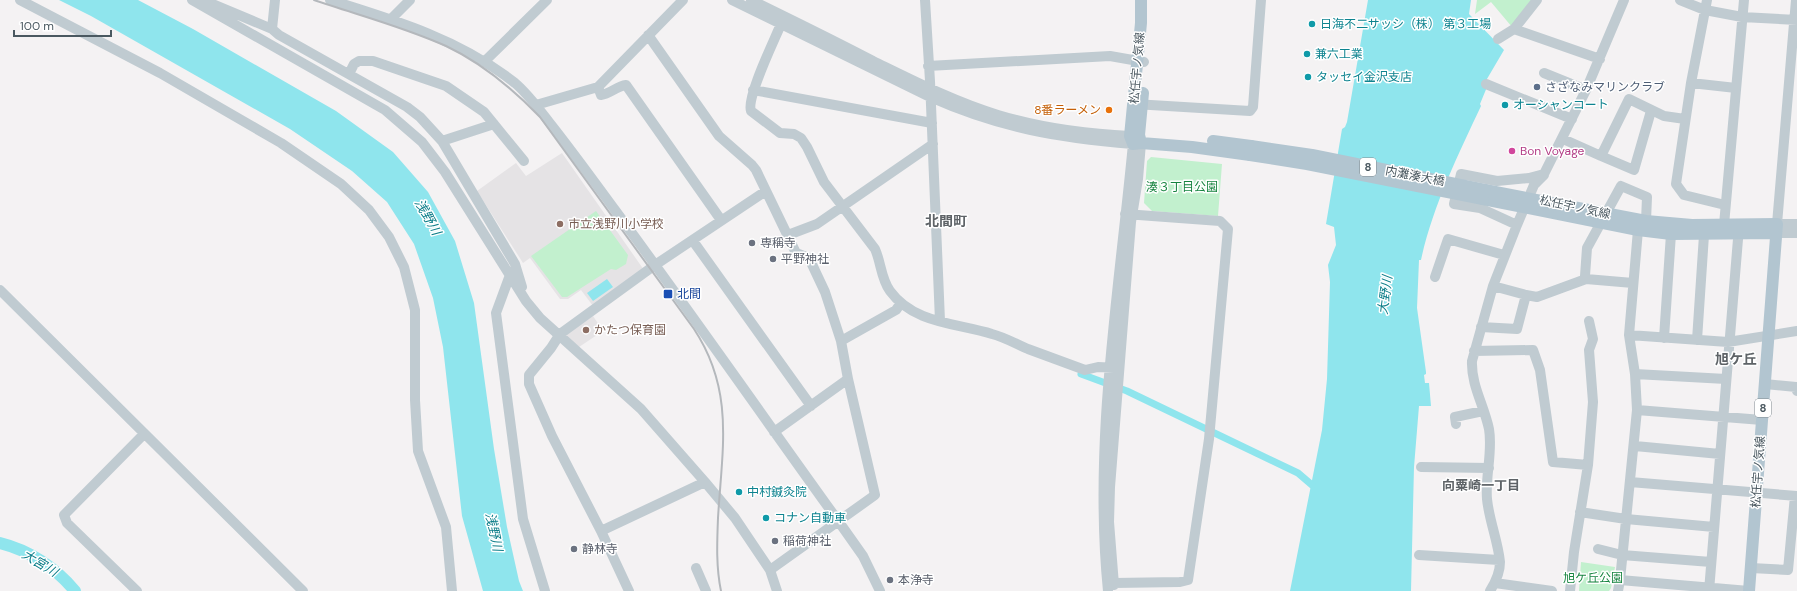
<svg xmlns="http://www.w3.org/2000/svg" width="1797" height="591" viewBox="0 0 1797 591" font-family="'DM Sans','Noto Sans JP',sans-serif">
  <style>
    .education { fill: #e5e3e5 }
    .green { fill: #c2f0ce }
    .water { fill: #8fe5ed }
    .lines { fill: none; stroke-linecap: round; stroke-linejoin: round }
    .canal { stroke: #8fe5ed; stroke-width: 7 }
    .river { stroke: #8fe5ed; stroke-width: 12 }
    .minor { stroke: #c0cbd1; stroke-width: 10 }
    .major { stroke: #b2c5d0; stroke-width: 12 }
    .rail { stroke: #b4b8bc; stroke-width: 2 }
    .major-bridge { stroke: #b2c5d0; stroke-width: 12 }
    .culture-dot { fill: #0f9aa8; stroke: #fff; stroke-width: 1.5 }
    .service-dot { fill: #5c6f8a; stroke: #fff; stroke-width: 1.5 }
    .food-dot { fill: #e8710a; stroke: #fff; stroke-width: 1.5 }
    .hotel-dot { fill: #d1479c; stroke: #fff; stroke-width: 1.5 }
    .education-dot { fill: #8d6e63; stroke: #fff; stroke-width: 1.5 }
    .worship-dot { fill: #6b7280; stroke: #fff; stroke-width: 1.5 }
    .transit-dot { fill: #1a4fb4; stroke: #fff; stroke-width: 1.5 }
    .labels { text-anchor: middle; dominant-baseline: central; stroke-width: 3; stroke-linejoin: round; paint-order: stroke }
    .shield { fill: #fff; stroke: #808a90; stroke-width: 1 }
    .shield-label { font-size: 11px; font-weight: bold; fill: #4a5860 }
    .culture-label { font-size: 12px; fill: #0d838f; stroke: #fff; text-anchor: start }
    .street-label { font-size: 12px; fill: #4a5860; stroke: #fff }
    .service-label { font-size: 12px; fill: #4e5e75; stroke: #fff; text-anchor: start }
    .food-label { font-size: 12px; fill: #c56008; stroke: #fff; text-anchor: end }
    .hotel-label { font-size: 12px; fill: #b23c85; stroke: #fff; text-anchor: start }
    .park-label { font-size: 12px; fill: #178440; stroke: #fff }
    .education-label { font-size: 12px; fill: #785e54; stroke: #fff; text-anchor: start }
    .worship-label { font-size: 12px; fill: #5b616d; stroke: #fff; text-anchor: start }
    .transit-label { font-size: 12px; fill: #164399; stroke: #fff; text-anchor: start }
    .water-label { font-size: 13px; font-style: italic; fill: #0d7e89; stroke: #fff }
    .neighbourhood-label { font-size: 13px; font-weight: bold; fill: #5e6367; stroke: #fff }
    .quarter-label { font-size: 14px; font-weight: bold; fill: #5e6367; stroke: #fff }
  </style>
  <rect width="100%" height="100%" fill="#f4f2f3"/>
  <path class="education" d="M562,153L644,270L593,306L581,290L568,299H560L530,258L523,263L477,191L516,163L526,176Z
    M593,316L603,331L579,347L565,335Z"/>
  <path class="green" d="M1477,0H1534L1512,27L1491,2L1475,14Z
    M1151,157L1222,164L1218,216L1152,211L1144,203L1147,161Z
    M596,211L628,255L626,264L616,270L611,269L567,297H562L531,256Z
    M1581,562L1615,567L1611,588L1609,591H1579Z"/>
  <path class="water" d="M59,0H138L193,29L336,111L393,152L428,192L455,241L474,303L494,449L507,527L519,581L523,591H483L462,516L443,347L433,298L414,244L387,202L352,171L290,129L91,16Z
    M1368,0H1471L1469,14L1504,50L1484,84L1487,87L1480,104L1481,106C1458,155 1432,208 1421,260H1419L1417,308L1426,372V374L1424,375L1425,383H1429L1431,406H1419L1414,467L1411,591H1290L1322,430L1327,379L1330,282L1328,265L1336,245L1334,227L1326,224L1342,129L1345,127L1347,122Z
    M607,279L613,287L593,301L587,293Z"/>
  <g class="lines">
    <path class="canal" d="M1081,374L1127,391L1298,473L1312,485"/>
    <path class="river" d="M0,543C29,550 56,568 75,591"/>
    <path class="minor" d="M20,0L160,73L281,143L341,184L369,210L389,237L404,267L415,310V400L418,451L446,527L452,591
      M192,0L385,110L422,142L445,172L526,301L540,318L641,409L705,482L735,518L770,570L777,591
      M203,0L272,29L275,0
      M330,0C395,20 461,40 515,83C528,94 539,109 549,122C572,151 593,180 615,210C691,313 764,418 839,522L863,556L880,591
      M732,0L930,97C1000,128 1058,138 1133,144C1119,292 1093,442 1108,591
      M751,0C792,20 833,40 873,61C914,81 955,102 998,115C1041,128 1086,134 1130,136
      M925,0L930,81L940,321
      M1680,0L1705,10L1742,17L1797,20
      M1707,0L1691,83L1676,184L1684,195L1725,205
      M1796,0L1777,224H1797
      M391,19L410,0
      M781,24C774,41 746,98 751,111L780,133L794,134L801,138L807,147L824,182L875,249C881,262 881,279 890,291C914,324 957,323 992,334C1004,337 1016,344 1028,349C1047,356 1066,363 1085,370L1098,367L1119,368
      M272,29L279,35L407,107L420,117L442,141L515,264L522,287
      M1514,29L1600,59
      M648,35L719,136L752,165L756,170L796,253L809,258L825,292L841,341L848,379L875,495L770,570
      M1498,39L1514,29L1537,0
      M485,61L547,0
      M928,66L1110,56L1144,62
      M1544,73L1586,90
      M349,74L354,64L359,61H373L446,86L484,112L524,161
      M1691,83L1736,88
      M1486,84L1572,119
      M598,87L601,95C610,94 617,86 626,85L721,220
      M753,90L932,123
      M1134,104L1250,111L1253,107L1261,0
      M536,105L598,87L683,0
      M1563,139L1601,156L1629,99L1664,116L1685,119
      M442,141L494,124
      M1601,156L1634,170L1651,111
      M1517,225L1534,185L1544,175
      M1724,225L1744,0
      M1776,233H1797
      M788,235L817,224L933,144
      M693,241L811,406
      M510,275L496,313L523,519L545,591
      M1435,277L1448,239L1504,255
      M1586,279L1585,276L1587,248L1621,186L1647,197L1646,221L1638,230L1629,335L1728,342L1797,331
      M1493,286L1526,295
      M0,290L303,591
      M1481,327L1517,329L1526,295L1537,297L1586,279L1633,283
      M1664,338L1671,234
      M1697,340L1704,235
      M841,341L896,310L901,303
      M1474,351L1533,350L1540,370L1553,462L1588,465
      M1635,374L1726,379
      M1765,384L1796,387L1797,391
      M1637,410L1762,420
      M1456,424L1455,417L1483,411
      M774,432L848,379
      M1635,446L1720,454
      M1421,467L1489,468
      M1630,482L1797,496
      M1580,512L1626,519L1714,527
      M601,531L705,482
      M1598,549L1622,555L1711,562
      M1419,555L1499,560
      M696,568L706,591
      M1751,568L1788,570L1795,496
      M1620,580L1637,410L1635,374L1629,335
      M1114,583L1180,582L1188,580L1209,439L1228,229L1220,221L1125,214
      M1495,583L1552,591
      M1114,585L1109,522L1110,487L1131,222L1138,179L1141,143
      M137,591L67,523L64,515L144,434
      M629,591L601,531L552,436L529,384V375L551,348L560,334L655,265L766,191
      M1490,591C1495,583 1500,571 1500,562C1498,541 1489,520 1487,499C1485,476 1493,452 1489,429C1484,405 1471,385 1472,361L1493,286L1517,225L1480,208L1454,204L1461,174L1497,181L1529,178L1544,174L1586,90L1624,0
      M1570,591L1574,552L1588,465L1593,402L1589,350L1593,339L1589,321
      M1618,591L1620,580L1749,591
      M1709,591L1739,227"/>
    <path class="major" d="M1141,0V23L1130,136L1133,144L1141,143L1192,147L1250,155
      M1213,141L1251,146
      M1141,143L1139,135L1143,93
      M1485,190L1646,221L1692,225L1777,224L1749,591
      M1483,199L1638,230L1671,234L1776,233"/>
    <path class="rail" d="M314,0C358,15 404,27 446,46C482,63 513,89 540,117L694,329C735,391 722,449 718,518C717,543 716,567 721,591"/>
    <path class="major-bridge" d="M1251,146L1312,155L1485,190
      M1250,155L1307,164L1483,199"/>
  </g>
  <g class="culture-dot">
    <circle cx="1312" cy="24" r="4"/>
    <circle cx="1307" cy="54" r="4"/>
    <circle cx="1308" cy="77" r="4"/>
    <circle cx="1505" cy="105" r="4"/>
    <circle cx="739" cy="492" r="4"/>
    <circle cx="766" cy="518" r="4"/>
  </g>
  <circle class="service-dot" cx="1537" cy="87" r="4"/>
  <circle class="food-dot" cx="1109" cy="110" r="4"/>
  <circle class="hotel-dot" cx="1512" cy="151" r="4"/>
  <g class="education-dot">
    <circle cx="560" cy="224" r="4"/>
    <circle cx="586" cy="330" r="4"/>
  </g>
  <g class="worship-dot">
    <circle cx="752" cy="243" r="4"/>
    <circle cx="773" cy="259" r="4"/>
    <circle cx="775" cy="541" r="4"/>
    <circle cx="574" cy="549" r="4"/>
    <circle cx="890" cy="580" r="4"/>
  </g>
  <rect class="transit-dot" x="663" y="289" width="10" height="10" rx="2"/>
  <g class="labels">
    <g class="shield">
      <rect x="1360" y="158" width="16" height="18" rx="3"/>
      <rect x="1755" y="399" width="16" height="18" rx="3"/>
    </g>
    <g class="shield-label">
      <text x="1368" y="167">8</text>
      <text x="1763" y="408">8</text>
    </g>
    <g class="culture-label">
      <text x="1320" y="24">日海不二サッシ（株） 第３工場</text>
      <text x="1315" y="54">兼六工業</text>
      <text x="1316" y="77">タッセイ金沢支店</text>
      <text x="1513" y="105">オーシャンコート</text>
      <text x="747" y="492">中村鍼灸院</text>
      <text x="774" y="518">コナン自動車</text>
    </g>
    <g class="street-label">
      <text transform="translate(1137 68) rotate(-85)">松任宇ノ気線</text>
      <text transform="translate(1415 176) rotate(11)">内灘湊大橋</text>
      <text transform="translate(1575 207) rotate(12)">松任宇ノ気線</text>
      <text transform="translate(1758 472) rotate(-86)">松任宇ノ気線</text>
    </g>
    <g class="service-label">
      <text x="1545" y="87">さざなみマリンクラブ</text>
    </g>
    <g class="food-label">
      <text x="1101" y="110">8番ラーメン</text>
    </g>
    <g class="hotel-label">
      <text x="1520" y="151">Bon Voyage</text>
    </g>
    <g class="park-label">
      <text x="1182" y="187">湊３丁目公園</text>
      <text x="1593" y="578">旭ケ丘公園</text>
    </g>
    <g class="education-label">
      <text x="568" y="224">市立浅野川小学校</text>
      <text x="594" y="330">かたつ保育園</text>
    </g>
    <g class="worship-label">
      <text x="760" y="243">専稱寺</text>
      <text x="781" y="259">平野神社</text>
      <text x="783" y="541">稲荷神社</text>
      <text x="582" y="549">静林寺</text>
      <text x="898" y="580">本浄寺</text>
    </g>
    <g class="transit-label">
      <text x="677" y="294">北間</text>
    </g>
    <g class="water-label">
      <text transform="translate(428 217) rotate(61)">浅野川</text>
      <text transform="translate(1385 295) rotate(-83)">大野川</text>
      <text transform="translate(494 532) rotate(78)">浅野川</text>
      <text transform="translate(40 563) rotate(31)">大宮川</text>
    </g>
    <g class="neighbourhood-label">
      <text x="1481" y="485">向粟崎一丁目</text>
    </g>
    <g class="quarter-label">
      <text x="946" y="221">北間町</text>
      <text x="1736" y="359">旭ケ丘</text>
    </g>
  </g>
  <path d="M14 30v6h97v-6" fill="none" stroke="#4a5860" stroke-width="2"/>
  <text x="20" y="30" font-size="12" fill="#4a5860" stroke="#ffffff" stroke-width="3" paint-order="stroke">100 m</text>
</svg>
